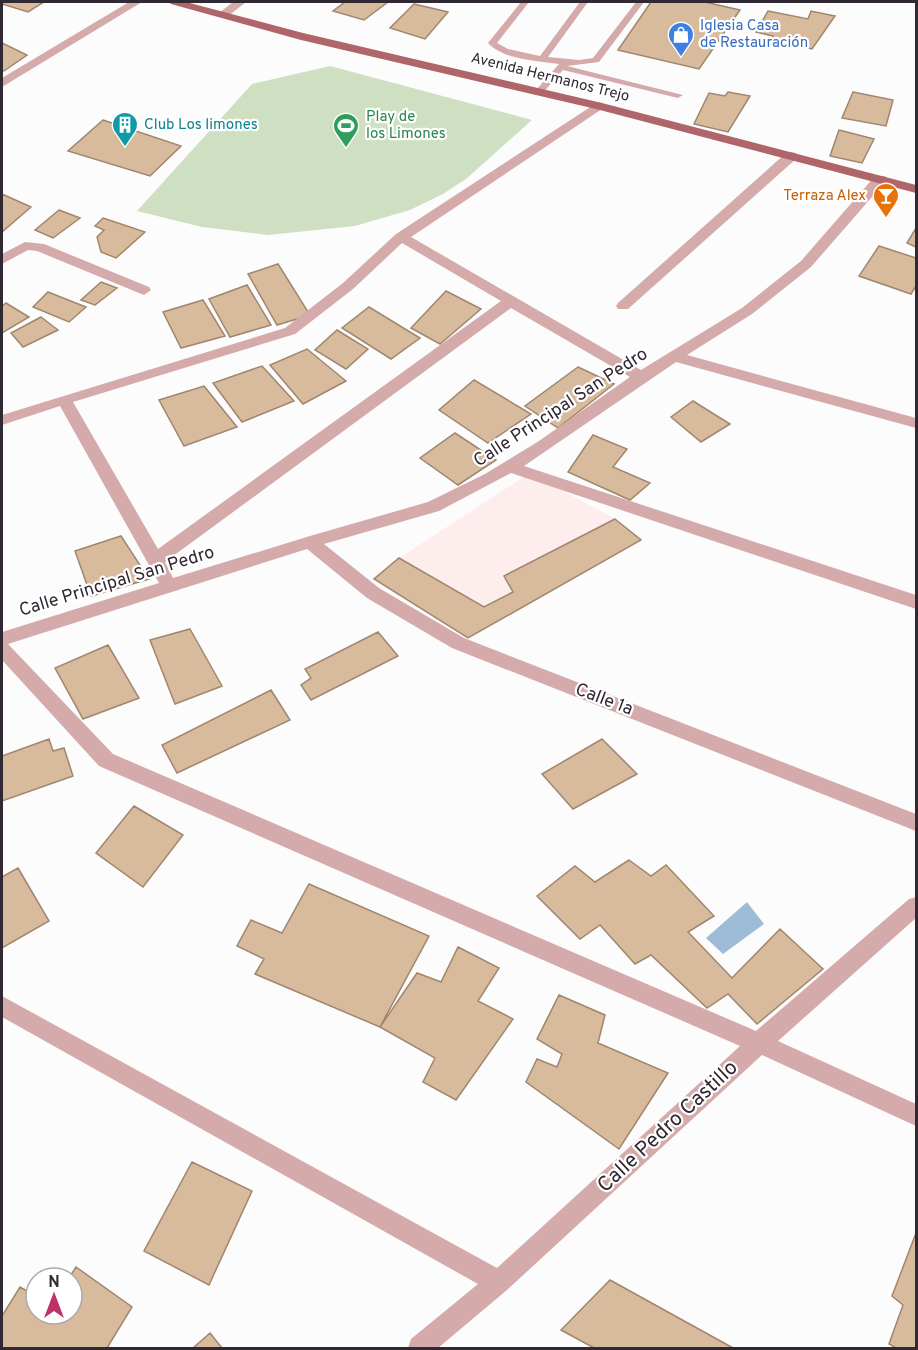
<svg xmlns="http://www.w3.org/2000/svg" width="918" height="1350" viewBox="0 0 918 1350" font-family="Overpass,sans-serif">
  <style>
    .education { fill: #feeded }
    .green { fill: #cee0c1 }
    .water { fill: #9ebcd8 }
    .building { fill: #d8ba9d; stroke: #a0866e; stroke-width: 1.5 }
    .lines { fill: none; stroke-linecap: round; stroke-linejoin: round }
    .lane { fill: #d5aaab; fill-rule: evenodd }
    .street { fill: #d5aaab; fill-rule: evenodd }
    .primary { fill: #af6569; fill-rule: evenodd }
    .labels { text-anchor: middle; dominant-baseline: central; stroke-width: 4.5; stroke-linejoin: round; paint-order: stroke }
    .far-shop-label { font-size: 15px; fill: #366cbe; stroke: #fff; text-anchor: start }
    .far-street-label { font-size: 15px; fill: #302833; stroke: #fff }
    .far-leisure-label { font-size: 15px; fill: #27864d; stroke: #fff; text-anchor: start }
    .far-culture-label { font-size: 15px; fill: #0d838f; stroke: #fff; text-anchor: start }
    .far-food-label { font-size: 15px; fill: #c56008; stroke: #fff; text-anchor: end }
    .street-label { font-size: 18px; fill: #302833; stroke: #fff }
    .near-street-label { font-size: 21px; fill: #302833; stroke: #fff }
  </style>
  <rect width="100%" height="100%" fill="#fcfcfc"/>
  <path class="education" d="M530,473L615,519L504,576L513,592L484,607L399,558Z"/>
  <path class="green" d="M330,66L532,120L466,179L443,194L410,210L355,226L268,235L202,227L137,211L252,84Z"/>
  <path class="water" d="M747,902L764,924L723,954L706,938Z"/>
  <path class="building" d="M2,2H44L28,12L2,4Z
    M345,2H388L364,20L333,11Z
    M651,2H705L740,10L699,69L618,50Z
    M414,4L448,12L425,39L390,28Z
    M768,11L808,19L811,11L835,16L812,49L771,39L773,36L756,32Z
    M2,43L27,55L4,71L2,70Z
    M728,92L750,96L728,132L694,124L709,93L725,96Z
    M853,92L893,100L886,126L842,118Z
    M103,120L181,146L150,176L68,151Z
    M839,130L874,139L862,163L830,156Z
    M2,194L31,207L2,232Z
    M59,210L80,218L53,238L35,230Z
    M103,218L145,232L116,258L101,252L97,237L104,230L95,226Z
    M916,228V247L907,243Z
    M879,246L916,258V286L911,294L859,276Z
    M278,264L310,315L277,325L248,274Z
    M101,282L117,288L95,305L81,300Z
    M247,285L271,325L230,337L209,299Z
    M446,291L481,309L440,344L411,328Z
    M48,292L86,307L69,322L33,307Z
    M203,300L225,336L181,348L163,312Z
    M6,303L29,317L2,333V306Z
    M369,307L420,338L391,359L342,328Z
    M41,317L58,330L23,347L11,333Z
    M337,330L368,349L346,369L315,350Z
    M307,349L346,381L303,404L270,365Z
    M262,366L294,401L242,422L213,383Z
    M578,367L614,384L558,428L525,406Z
    M474,380L531,414L488,443L439,410Z
    M204,386L237,427L184,446L159,400Z
    M693,401L730,424L701,442L671,417Z
    M455,433L496,460L458,485L420,458Z
    M593,435L627,449L613,467L650,483L630,500L568,472Z
    M615,519L641,540L468,638L374,579L399,558L484,607L513,592L504,576Z
    M121,536L149,579L91,596L75,551Z
    M190,629L222,686L175,704L150,640Z
    M378,632L398,656L311,700L301,685L311,678L305,669Z
    M108,645L139,698L83,719L55,668Z
    M271,690L290,720L177,773L162,745Z
    M49,739L53,751L64,748L73,776L2,801V756Z
    M602,739L637,774L573,809L542,774Z
    M134,806L183,835L143,887L96,853Z
    M629,860L651,876L666,865L714,916L688,932L732,978L780,929L823,969L757,1024L728,994L707,1008L651,955L635,964L600,925L580,939L537,896L575,866L595,882Z
    M18,868L49,921L2,948V877Z
    M309,884L429,936L380,1027L255,974L264,959L237,946L251,920L282,933Z
    M458,947L499,968L478,1001L513,1019L456,1100L423,1082L435,1058L380,1027L417,973L441,982Z
    M559,995L605,1015L598,1043L668,1073L619,1149L526,1082L537,1059L557,1067L562,1054L537,1039Z
    M192,1162L252,1191L209,1285L144,1251Z
    M916,1233V1348H896L889,1344L903,1305L892,1296Z
    M76,1267L132,1307L107,1348H2V1316L20,1287L36,1296V1314H72V1278H69Z
    M610,1280L733,1348H594L561,1330Z
    M210,1333L222,1348H193Z"/>
  <g class="lines">
    <path class="lane" d="M521,2H529L497,43L508,49L540,56L580,2H588L548,57L579,60L593,58L636,2H644L599,62L567,66L683,95L678,98L563,70L542,94H536V90L559,64C537,61 504,60 488,43Z"/>
    <path class="street" d="M129,2H142L2,87V78Z
      M233,2H246L227,17H219V13Z
      M598,102L602,103L604,106L602,109L411,237L641,370L742,308L801,261L875,176H885L887,179L885,182L811,267L752,314L687,355L916,418V428L676,362L524,466L916,595V609L511,473L439,511L324,544L379,588L464,638L916,814V831L452,648L367,598L307,549L8,644L113,754L756,1031L909,899L916,897V918L778,1041L916,1104V1126L762,1055L507,1290L438,1348H408L411,1339L478,1284L2,1017V996L497,1268L740,1046L99,766L2,660V632L159,583L60,406L2,425V415L285,328L343,283L396,234ZM402,243L501,301L158,549L73,402L295,334L353,289ZM511,308L630,377L539,441L485,474L428,502L310,536L173,578L165,562Z
      M791,152L796,153L797,156L796,159L628,309H618L616,306L618,303L786,153Z
      M25,242L44,244L149,287L151,290L144,295L139,293L37,251L28,250L2,264V254Z"/>
    <path class="primary" d="M169,2H186L303,33L602,103L916,185V193L596,109L301,40L171,4Z"/>
  </g>
  <defs>
    <symbol id="shop-pin" viewBox="-11 -11 22 30"><path d="M0 17L-7.5 6A9.5 9.5 0 1 1 7.5 6Z" fill="#3f7fe0" stroke="#fff"/><path d="M-5-2.5h2.3a2.7 3.5 0 0 1 5.4 0H5L5.5 6h-11ZM-1.5-2.5h3a1.5 2.3 0 0 0-3 0Z" fill="#fff"/></symbol>
    <symbol id="building-pin" viewBox="-11 -11 22 30"><path d="M0 17L-7.5 6A9.5 9.5 0 1 1 7.5 6Z" fill="#0f9aa8" stroke="#fff"/><path d="M-4-6H4V6H1V3H-1V6H-4ZM-2.5-4.3h1.7v1.8h-1.7ZM.8-4.3h1.7v1.8H.8ZM-2.5-1h1.7V.8h-1.7ZM.8-1h1.7V.8H.8Z" fill="#fff"/></symbol>
    <symbol id="stadium-pin" viewBox="-11 -11 22 30"><path d="M0 17L-7.5 6A9.5 9.5 0 1 1 7.5 6Z" fill="#2e9e5b" stroke="#fff"/><path d="M0-5a6.5 5 0 1 0 0 10a6.5 5 0 1 0 0-10ZM-3.5-1.8h7v3.6h-7Z" fill="#fff"/></symbol>
    <symbol id="bar-pin" viewBox="-11 -11 22 30"><path d="M0 17L-7.5 6A9.5 9.5 0 1 1 7.5 6Z" fill="#e8710a" stroke="#fff"/><path d="M-6-5H6L.8 .8V4.5H3.5V6h-7V4.5H-.8V.8Z" fill="#fff"/></symbol>
  </defs>
  <g fill-rule="evenodd">
    <use href="#shop-pin" x="666" y="20" width="30" height="40"/>
    <use href="#building-pin" x="110" y="110" width="30" height="40"/>
    <use href="#stadium-pin" x="331" y="111" width="30" height="40"/>
    <use href="#bar-pin" x="871" y="181" width="30" height="40"/>
  </g>
  <g class="labels">
    <g class="far-shop-label">
      <text x="700" y="26">Iglesia Casa<tspan x="700" dy="17">de Restauración</tspan></text>
    </g>
    <g class="far-street-label">
      <text transform="translate(550 78) rotate(14)">Avenida Hermanos Trejo</text>
    </g>
    <g class="far-leisure-label">
      <text x="366" y="117">Play de<tspan x="366" dy="17">los Limones</tspan></text>
    </g>
    <g class="far-culture-label">
      <text x="144" y="125">Club Los limones</text>
    </g>
    <g class="far-food-label">
      <text x="866" y="196">Terraza Alex</text>
    </g>
    <g class="street-label">
      <text transform="translate(561 408) rotate(-33)">Calle Principal San Pedro</text>
      <text transform="translate(117 582) rotate(-17)">Calle Principal San Pedro</text>
      <text transform="translate(604 700) rotate(21)">Calle 1a</text>
    </g>
    <g class="near-street-label">
      <text transform="translate(668 1127) rotate(-43)">Calle Pedro Castillo</text>
    </g>
  </g>
  <rect width="918" height="1350" fill="none" stroke="#302833" stroke-width="6"/>
  <g transform="translate(54 1296)"><circle r="28" fill="#ffffff" stroke="#aca9ad" stroke-width="1.5"/>
  <path d="M0-4.5L10 22L0 15L-10 22Z" fill="#be3269"/>
  <text y="-9" font-size="16" font-weight="bold" text-anchor="middle" fill="#302833">N</text>
  </g>
</svg>
